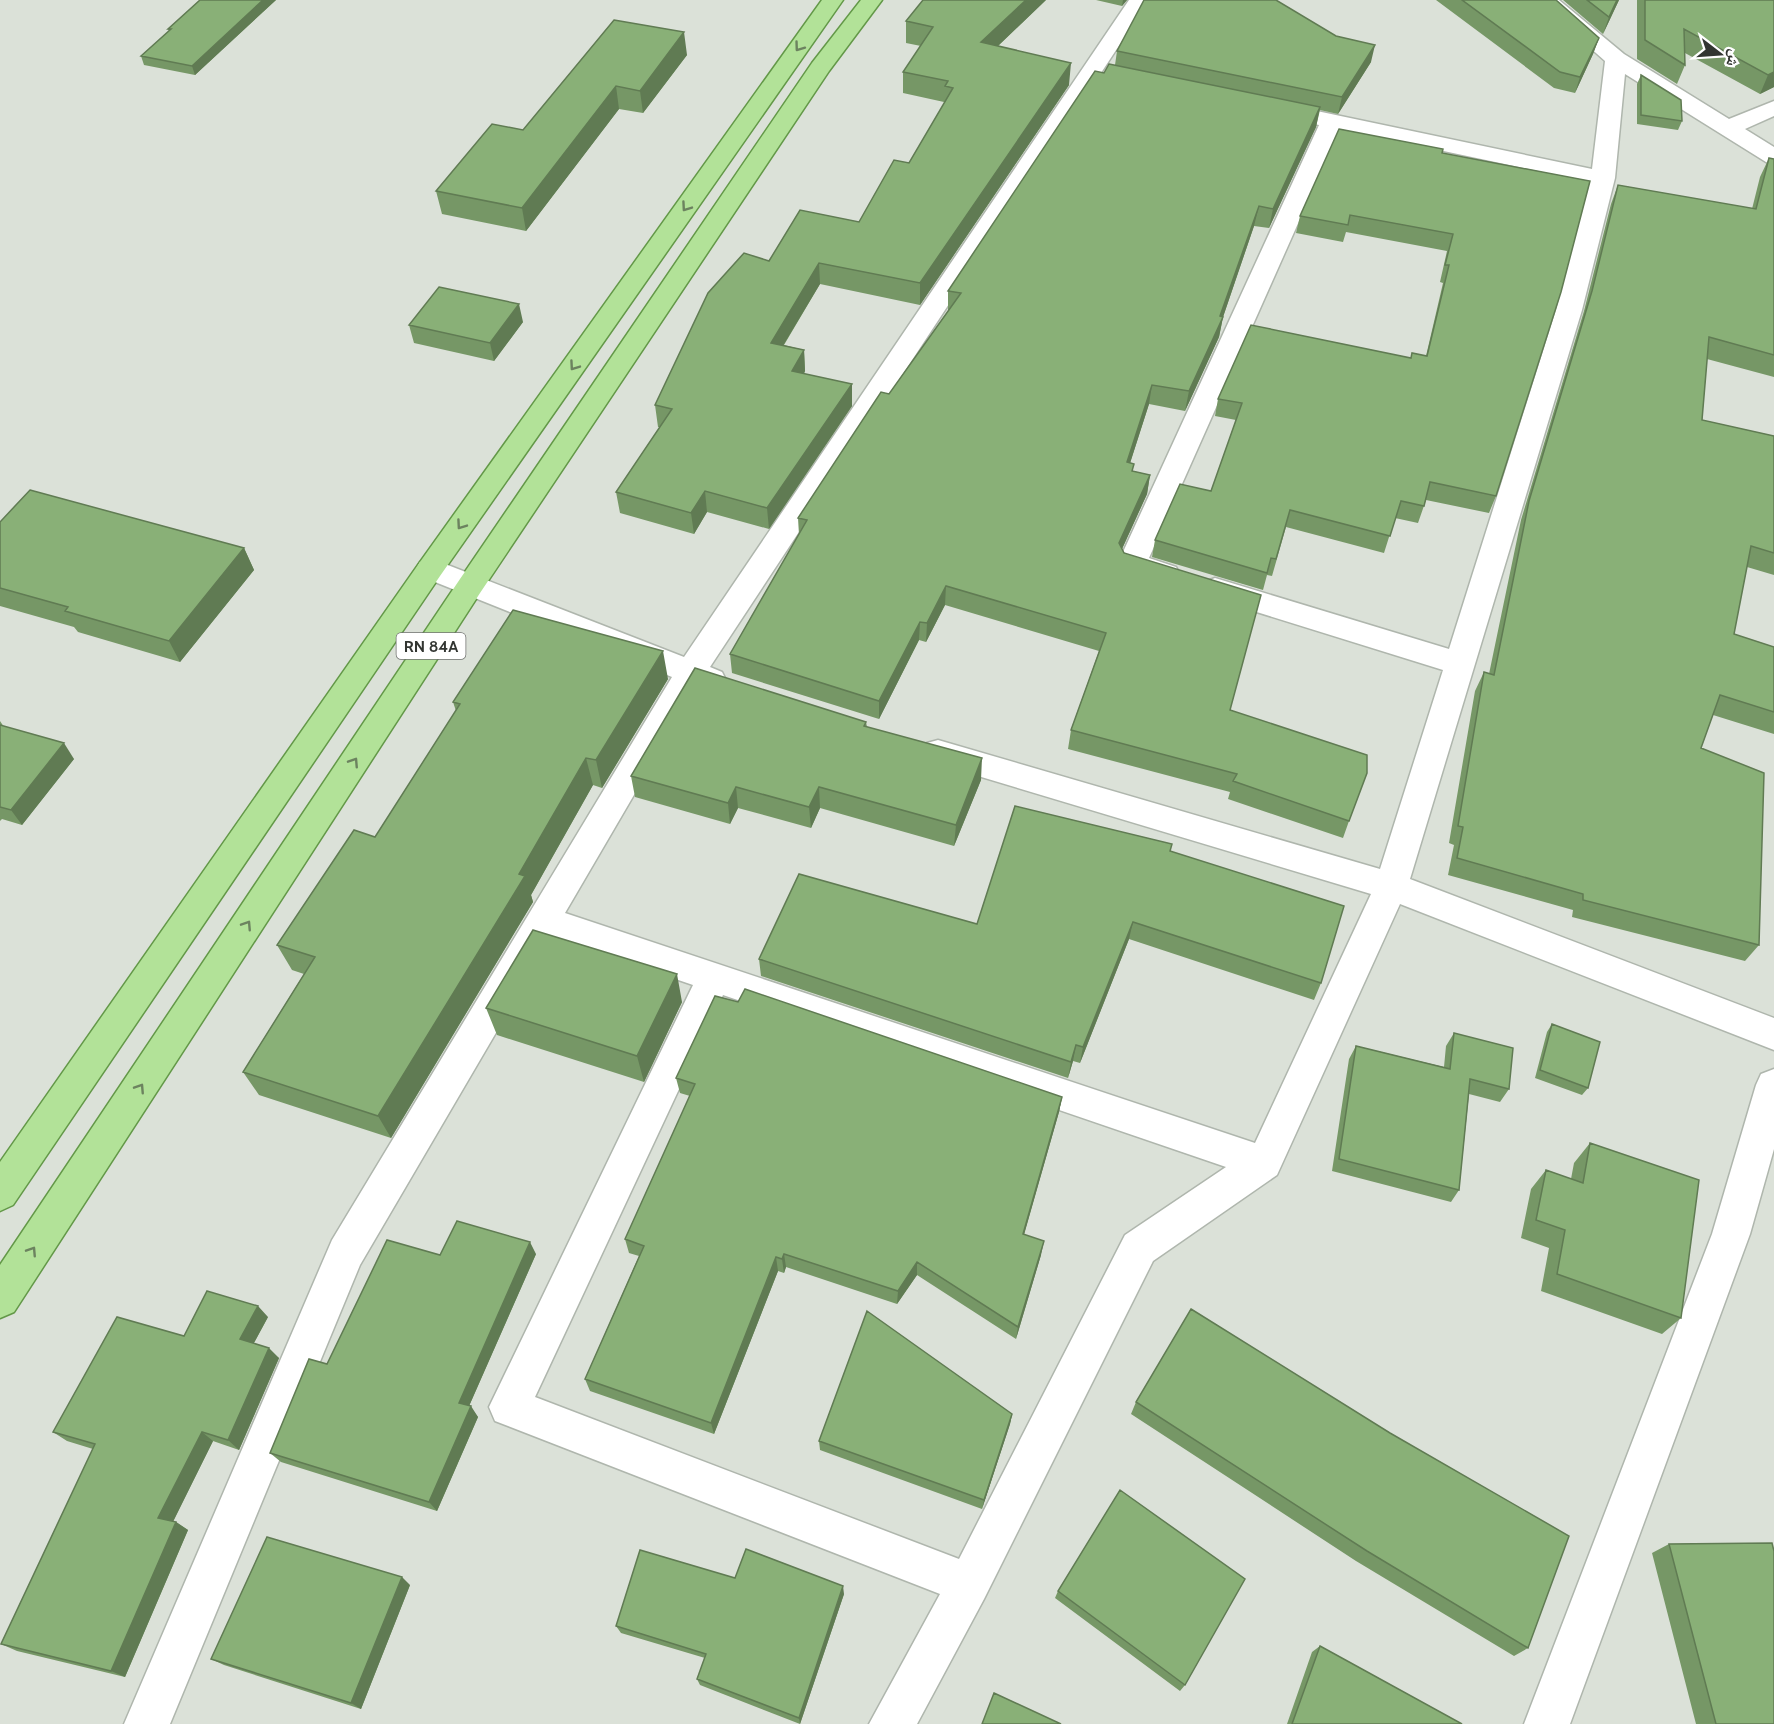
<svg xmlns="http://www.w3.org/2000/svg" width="1774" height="1724" viewBox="0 0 1774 1724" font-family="Cabin,'Noto Naskh Arabic',sans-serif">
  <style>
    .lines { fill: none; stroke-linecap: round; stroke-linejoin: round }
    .street-casing { stroke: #afb6ad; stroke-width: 3 }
    .primary-casing { stroke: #639848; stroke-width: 3 }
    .street { fill: #fff; fill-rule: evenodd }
    .primary { fill: #b2e298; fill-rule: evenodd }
    .wall { fill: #769766 }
    .shaded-wall { fill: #607b53 }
    .building { fill: #89b077; stroke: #607b53; stroke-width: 1.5 }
    .oneway { stroke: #6c835f }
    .labels { text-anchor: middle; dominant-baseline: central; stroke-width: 6; stroke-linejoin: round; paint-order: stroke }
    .shield { fill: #fff; stroke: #70726f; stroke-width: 1.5 }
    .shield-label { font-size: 16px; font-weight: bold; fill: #323531 }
  </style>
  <rect width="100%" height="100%" fill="#dbe1d8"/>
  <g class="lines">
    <defs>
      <path id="street" d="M1129,0H1149L710,667L722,672L726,680L722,688L711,692L697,687L565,913L1255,1143L1371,894L938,764L927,761L922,752L927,743L938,740L1380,869L1443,670L1205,596L1200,589L1205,582L1215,578L1449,649L1556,310L1590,182L1340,129L1149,558L1176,567L1180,574L1176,581L1166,584L1122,570L1118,563L1319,125L1266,114L1263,109L1266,104L1274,102L1592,169L1605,61L1536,0H1559L1624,54L1729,119L1774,101V116L1745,129L1774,147V164L1766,162L1625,74L1615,178L1582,310L1410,879L1774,1018V1050L1400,904L1277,1175L1153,1261L984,1599L917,1724H869L940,1594L495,1421L489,1407L693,985L552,937L360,1265L170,1724H124L332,1240L672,677L420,576L416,569L420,562L430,559L440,562L684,657ZM723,995L1226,1167L1125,1235L959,1559L535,1397Z
        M1774,1069V1149L1750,1234L1570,1724H1524L1712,1234L1756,1085L1761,1074Z"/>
      <path id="primary" d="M822,0H843L440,576L13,1205L0,1211V1162L420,562Z
        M861,0H882L829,71L480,593L14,1312L0,1318V1265L460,579L812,63Z"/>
    </defs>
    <use href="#street" class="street-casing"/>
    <use href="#primary" class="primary-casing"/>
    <use href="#street" class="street"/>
    <use href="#primary" class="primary"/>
  </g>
  <path class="wall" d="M200,0H276L195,75L144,65L141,56L169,31L168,29Z
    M1046,0L998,46L1069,85L920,305L820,284L784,345L804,350L805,371L804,374L852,384V406L769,529L707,512L694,534L620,513L616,492L660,427H658L655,405L769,261L859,222L909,163L944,104V102L903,93V72L921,46L906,43V21Z
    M1096,0H1127L1122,6Z
    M1436,0H1556L1599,38L1593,54L1575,93L1554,88Z
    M1563,0H1619L1603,34Z
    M1637,0H1774V87L1760,94L1685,53V65L1677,84L1637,59Z
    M614,20L687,55L643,113L619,109L526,231L442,214L436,191L523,130Z
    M1117,51L1371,62L1338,114L1320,110L1316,127L1269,228L1254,226L1223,317L1219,337L1185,411L1149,404L1130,463L1133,471L1150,475L1147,494L1122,549L1230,710L1349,821L1343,838L1228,799L1230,792L1068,749L1071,730L1099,651L945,605L926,642L919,640L879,719L732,673L730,654L799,535L798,518L889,394L948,311V291L1104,73L1115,65Z
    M1641,75L1682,121L1678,130L1637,124V84Z
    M1442,153L1496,496L1489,513L1426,500L1418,523L1395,518L1384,553L1286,527L1272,576L1267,575L1263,590L1152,557L1155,540L1211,491L1236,420L1215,416L1218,399L1410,358L1426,356L1443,283L1440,282L1447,251L1346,232L1343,242L1296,233L1300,216Z
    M1769,158L1774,159V377L1707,359L1702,420L1774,436V575L1747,567L1734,634L1774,647V734L1713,715L1701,748L1759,945L1745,961L1572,917L1573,910L1448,875L1454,845L1449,843L1475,691L1484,672L1489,674L1521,520L1584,311L1611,204L1618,185L1752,209L1760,177Z
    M523,322L494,361L414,343L409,325Z
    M0,522L244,548L254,570L180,662L78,632L74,627L0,606Z
    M668,679L602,788L593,785L531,895L533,902L391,1138L259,1095L243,1072L304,974L292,970L277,945L375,837L456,711L453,702Z
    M0,721L4,727L74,759L22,825L2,819L0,821Z
    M866,722L867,727L981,780L954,846L820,808L811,828L738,808L730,824L635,797L631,776Z
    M1170,851L1321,983L1314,1000L1129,939L1080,1063L1073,1061L1068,1078L761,976L759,959L977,924Z
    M682,1002L644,1082L497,1035L486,1008Z
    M1552,1024L1588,1088L1582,1095L1535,1078L1547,1032Z
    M1454,1033L1509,1089L1500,1102L1469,1094L1459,1190L1451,1202L1332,1171L1349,1059L1356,1046L1444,1067L1446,1046Z
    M676,1078L1062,1097L1059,1112L1024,1235L1041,1255L1016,1339L917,1275L897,1304L786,1267L784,1273L778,1271L714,1434L590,1391L585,1379L639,1256L629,1253L625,1239L690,1096L680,1093Z
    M1590,1143L1681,1318L1662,1334L1541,1291L1549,1248L1521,1238L1531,1189L1546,1170L1571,1179L1574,1163Z
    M536,1254L469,1406L478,1417L437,1511L281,1462L270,1453L440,1255Z
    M268,1317L254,1343L279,1358L239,1450L213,1441L173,1521L176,1522L188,1530L125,1677L17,1651L1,1644L93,1449L67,1441L53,1432L184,1336Z
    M1136,1402L1528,1648L1514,1656L1356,1561L1131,1414Z
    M1012,1414L1010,1424L982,1509L820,1450L819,1441Z
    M1669,1544L1774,1724H1696L1652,1553Z
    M735,1578L844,1594L800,1724L700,1685L697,1679L705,1658L621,1633L616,1626Z
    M410,1585L361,1709L224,1665L211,1659Z
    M1058,1591L1185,1685L1180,1691L1055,1598Z
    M1320,1646L1462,1724H1287L1312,1652Z"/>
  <path class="shaded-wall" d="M263,0H276L195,75L192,66Z
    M1026,0H1046L980,63L981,42Z
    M1123,0H1127L1122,6Z
    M1617,0H1619L1603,34L1609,17Z
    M684,32L687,55L643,113L640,91Z
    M1599,38L1593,54L1575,93L1580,77Z
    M1375,45L1371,62L1338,114L1342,97Z
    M1071,63L1069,85L920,305V283Z
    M1774,72V87L1760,94L1768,75Z
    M616,86L619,109L526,231L522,208Z
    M1320,107L1316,127L1269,228L1273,209Z
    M1259,206L1254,226L1222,320L1223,317L1219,337L1185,411L1189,391L1220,316Z
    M819,263L820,284L772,364L771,343Z
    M519,304L523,322L494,361L490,343Z
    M804,350L805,371L793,393L792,371Z
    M852,384V406L769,529L767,508Z
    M1152,385L1149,404L1124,482L1127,462Z
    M1150,475L1147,494L1116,562L1119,543Z
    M705,491L707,512L694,534L691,513Z
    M244,548L254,570L180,662L169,641Z
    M946,586L945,605L926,642L927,623Z
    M920,622L919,640L879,719V701Z
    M663,651L668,679L602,788L596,760Z
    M64,743L74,759L22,825L11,810Z
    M586,758L593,785L531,895L533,902L391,1138L378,1116Z
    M982,758L981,780L954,846L956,825Z
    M736,787L738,808L730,824L728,803Z
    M819,787L820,808L811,828L809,807Z
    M1133,922L1129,939L1080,1063L1083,1047Z
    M677,974L682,1002L644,1082L637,1056Z
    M1076,1045L1073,1061L1068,1078L1071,1062Z
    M1062,1097L1059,1112L1020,1248L1023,1234Z
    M1044,1241L1041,1255L1016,1339L1018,1327Z
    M530,1242L536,1254L466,1413L459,1403Z
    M784,1254L786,1267L784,1273L782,1259Z
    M776,1257L778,1271L714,1434L711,1423Z
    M917,1262V1275L897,1304L898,1291Z
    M258,1306L268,1317L250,1350L240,1339Z
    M269,1348L279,1358L239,1450L228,1440Z
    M471,1406L478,1417L437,1511L429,1502Z
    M1012,1414L1010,1424L982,1509L984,1500Z
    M202,1432L213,1441L171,1526L158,1518Z
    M176,1522L188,1530L125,1677L111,1671Z
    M402,1577L410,1585L361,1709L351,1703Z
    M843,1586L844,1594L800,1724L799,1718Z"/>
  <path class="building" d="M200,0H263L192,66L141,56L171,29H168Z
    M923,0H1026L981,42L1071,63L920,283L819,263L771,343L804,350L792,371L852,384L767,508L705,491L691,513L616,492L672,409L655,405L708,293L744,253L769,261L800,210L859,222L894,160L909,163L953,88L945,86L948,81L903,72L933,27L906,21Z
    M1144,0H1276L1336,36L1375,45L1342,97L1117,51Z
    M1462,0H1556L1599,38L1580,77L1560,72Z
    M1587,0H1617L1609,17Z
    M1645,0H1774V72L1768,75L1684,29L1685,65L1645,40Z
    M614,20L684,32L640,91L616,86L522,208L436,191L492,124L523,130Z
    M1109,64L1320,107L1273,209L1259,206L1220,316L1223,317L1189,391L1152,385L1127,462L1134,464L1132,471L1150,475L1119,543L1124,553L1261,595L1230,710L1367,755V773L1349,821L1233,781L1237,774L1071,730L1106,633L946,586L927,623L920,622L879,701L730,654L807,520L798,518L881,392L889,394L961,293L948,291L1095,71L1104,73Z
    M1641,75L1681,100L1682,121L1641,115Z
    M1339,129L1443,149L1442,153L1590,181L1561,292L1496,496L1430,482L1424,506L1401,501L1390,536L1290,510L1276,559L1271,558L1267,573L1155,540L1180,484L1211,491L1242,403L1218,399L1251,325L1411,358L1412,353L1427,356L1449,265H1445L1453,234L1350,215L1348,225L1300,216Z
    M1769,158L1774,159V355L1709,337L1702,420L1774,436V553L1751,546L1734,634L1774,647V712L1720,695L1701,748L1764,773L1759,945L1583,900V894L1457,858L1463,827L1458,826L1484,672L1494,675L1529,501L1592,291L1618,185L1756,209Z
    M439,287L519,304L490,343L409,325Z
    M30,490L244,548L169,641L65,611L68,607L0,588V522Z
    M513,610L663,651L596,760L586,758L519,874L525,876L378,1116L243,1072L315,957L277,945L354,830L375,837L460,704L453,702Z
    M695,668L866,722L864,726L982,758L956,825L819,787L809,807L736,787L728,803L631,776Z
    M0,725L64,743L11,810L0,807Z
    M1015,806L1172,844L1170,851L1344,906L1321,983L1133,922L1083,1047L1076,1045L1071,1062L759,959L799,874L977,924Z
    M533,930L677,974L637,1056L486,1008Z
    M745,989L1062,1097L1023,1234L1044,1241L1018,1327L917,1262L898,1291L784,1254L782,1259L776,1257L711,1423L585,1379L644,1246L625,1239L695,1084L676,1078L715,996L738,1002Z
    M1552,1024L1600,1042L1588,1088L1540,1070Z
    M1454,1033L1513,1048L1509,1089L1470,1079L1459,1190L1339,1159L1356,1046L1450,1069Z
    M1590,1143L1699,1180L1681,1318L1557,1274L1565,1230L1536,1220L1546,1170L1583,1183Z
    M457,1221L530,1242L459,1403L471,1406L429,1502L270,1453L309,1359L327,1364L387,1240L440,1255Z
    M207,1291L258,1306L240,1339L269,1348L228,1440L202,1432L158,1518L176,1522L111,1671L1,1644L95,1444L53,1432L117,1317L184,1336Z
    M1191,1309L1390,1433L1569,1536L1528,1648L1367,1551L1136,1402Z
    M867,1311L1012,1414L984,1500L819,1441Z
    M1120,1490L1245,1579L1185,1685L1058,1591Z
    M267,1537L402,1577L351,1703L211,1659Z
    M1772,1543L1774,1551V1724H1716L1669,1544Z
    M746,1549L843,1586L799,1718L697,1679L706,1654L616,1626L640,1550L735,1578Z
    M1320,1646L1462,1724H1292Z
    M994,1693L1061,1724H982Z"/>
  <defs><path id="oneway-chevron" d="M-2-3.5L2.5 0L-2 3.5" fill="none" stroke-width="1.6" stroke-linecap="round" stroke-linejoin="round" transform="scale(1.5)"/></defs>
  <g class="oneway">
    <use href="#oneway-chevron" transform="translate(799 47) rotate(126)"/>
    <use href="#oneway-chevron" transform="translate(686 207) rotate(125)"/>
    <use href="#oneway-chevron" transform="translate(574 366) rotate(125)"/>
    <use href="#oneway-chevron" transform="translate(461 525) rotate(125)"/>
    <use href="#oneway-chevron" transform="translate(354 762) rotate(-57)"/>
    <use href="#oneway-chevron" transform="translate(247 925) rotate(-57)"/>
    <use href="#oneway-chevron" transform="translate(140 1088) rotate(-57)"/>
    <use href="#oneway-chevron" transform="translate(32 1251) rotate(-57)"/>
  </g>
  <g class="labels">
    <rect class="shield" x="396.5" y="633" width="69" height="26" rx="4.5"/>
    <g class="shield-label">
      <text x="431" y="646">RN 84A</text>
    </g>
  </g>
  <g transform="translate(1720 54) rotate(107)" stroke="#ffffff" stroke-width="4.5" paint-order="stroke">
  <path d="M0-4.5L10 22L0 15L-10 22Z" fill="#323531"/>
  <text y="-9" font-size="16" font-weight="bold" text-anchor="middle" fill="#323531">ش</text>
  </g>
</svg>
